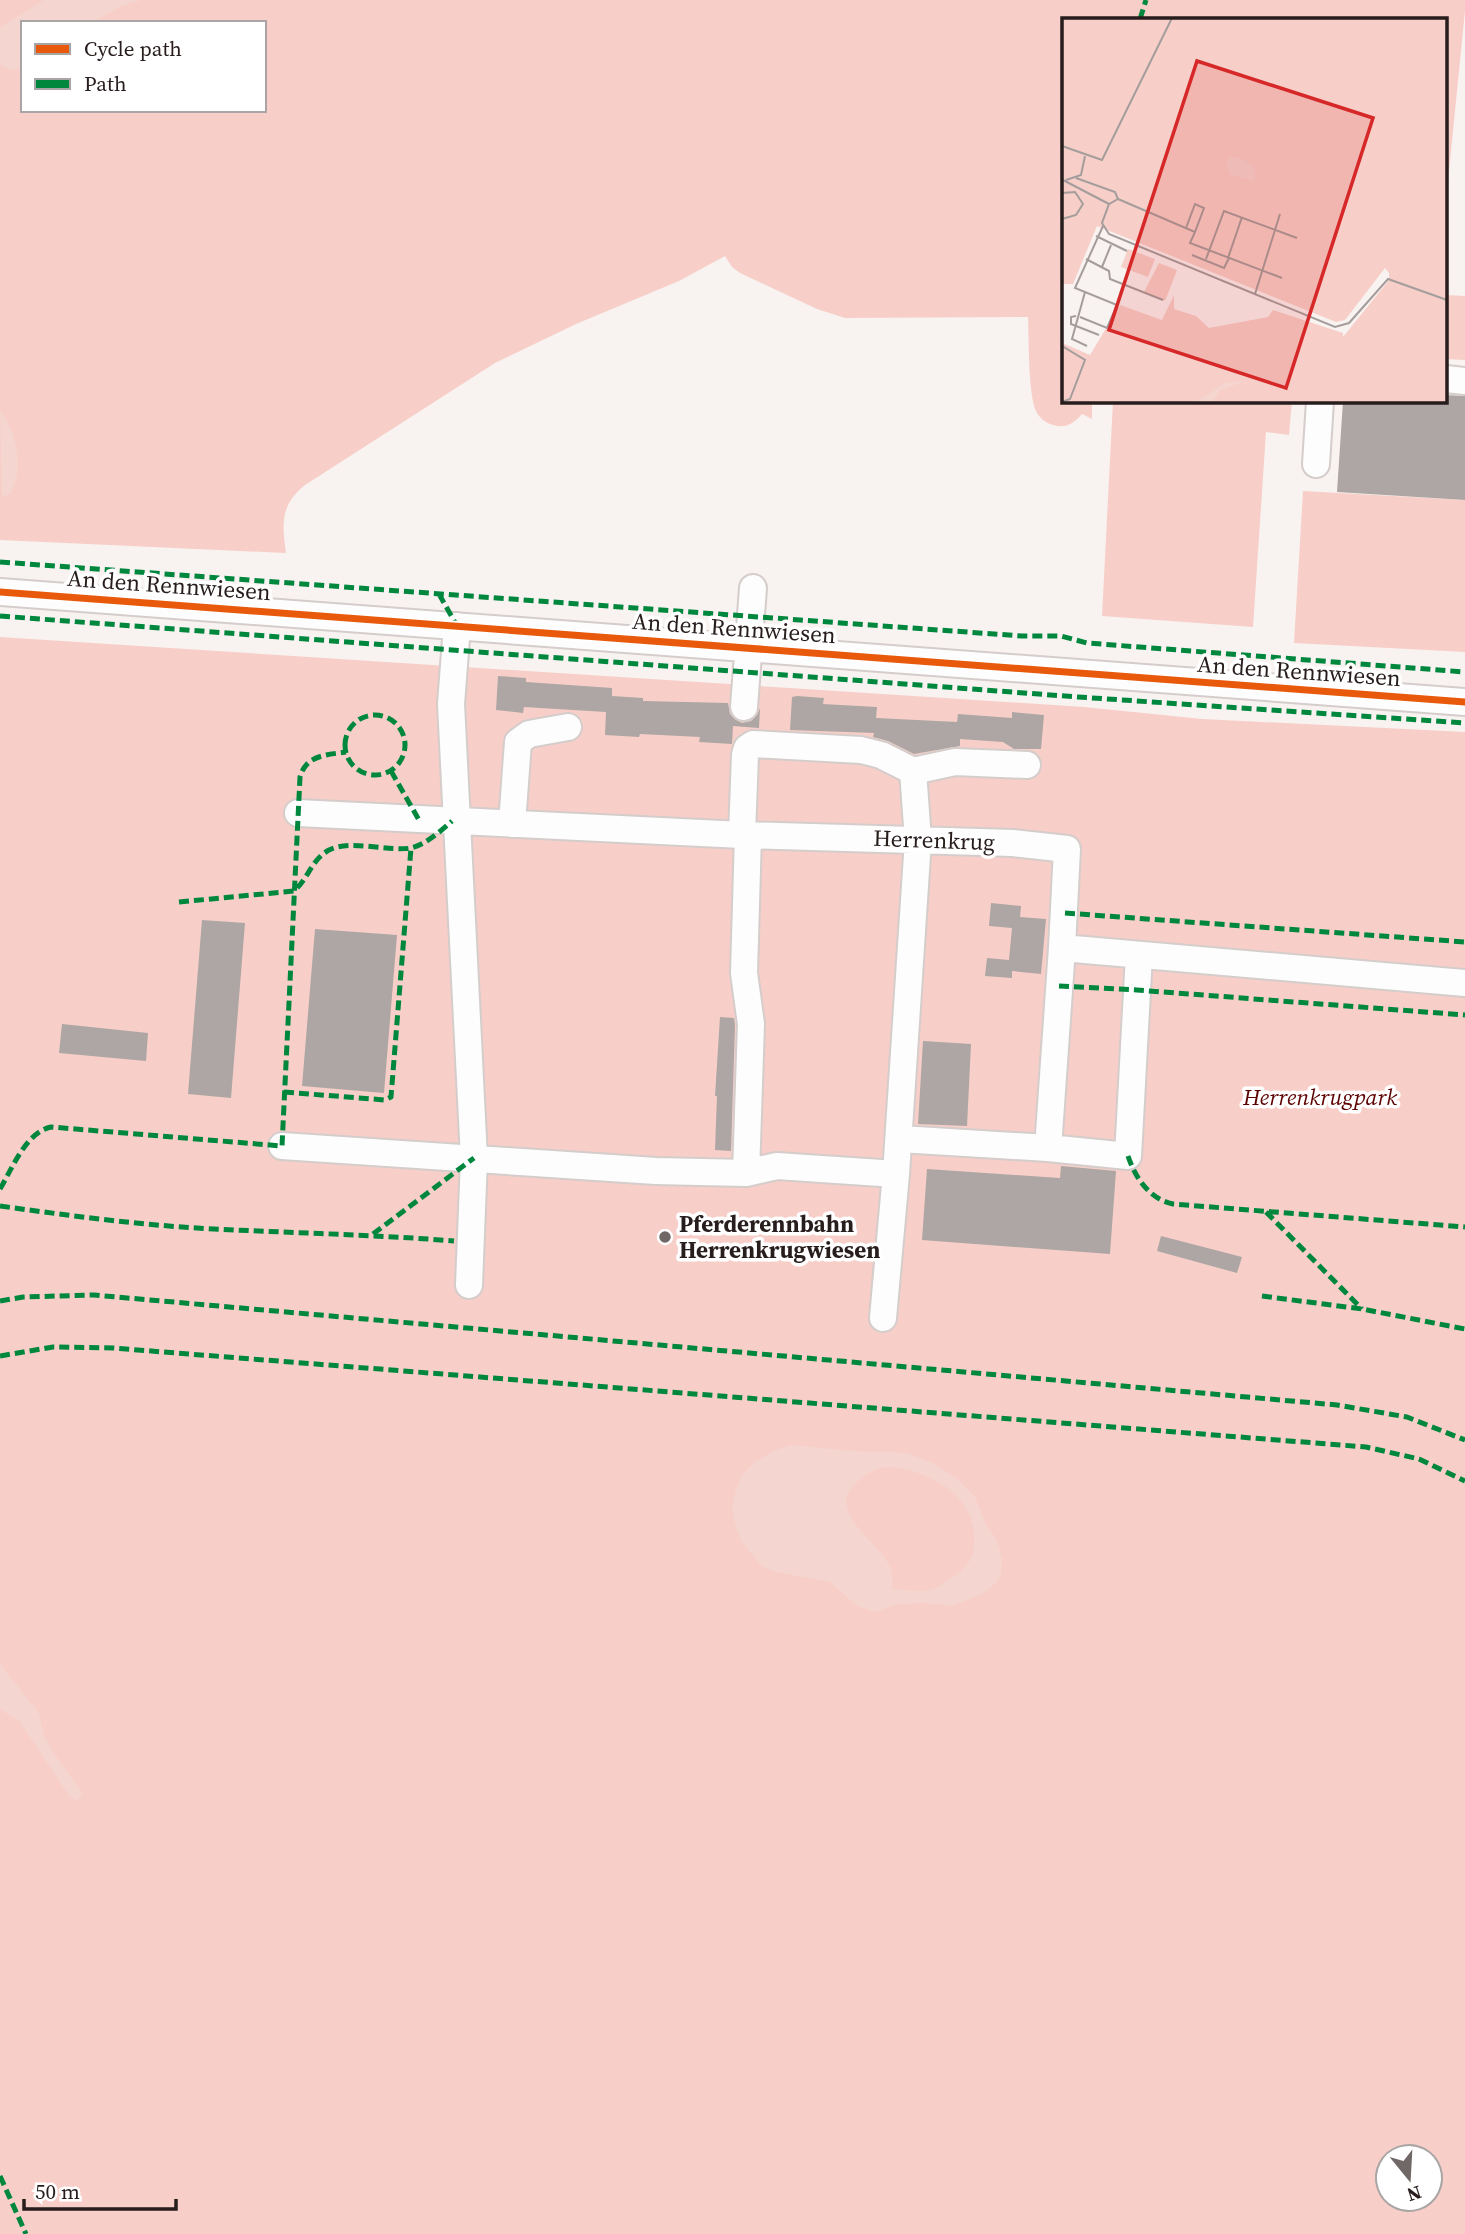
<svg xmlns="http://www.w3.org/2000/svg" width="1465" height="2234" viewBox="0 0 1465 2234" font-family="'Source Serif 4',serif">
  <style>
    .green { fill: #f7cfc8; fill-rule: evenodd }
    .water { fill: #f4d5cf; fill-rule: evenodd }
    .building { fill: #ada6a4 }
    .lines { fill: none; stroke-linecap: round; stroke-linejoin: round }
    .minor-casing { stroke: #d4cdcb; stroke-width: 30 }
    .minor { stroke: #fefdfd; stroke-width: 26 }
    .quiet { stroke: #00873e; stroke-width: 5; stroke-dasharray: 10 5; stroke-linecap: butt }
    .cycleway-casing { stroke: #fff; stroke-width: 11 }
    .cycleway { stroke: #e8590c; stroke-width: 7 }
    .poi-dot { fill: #706867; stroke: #fff; stroke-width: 2.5 }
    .labels { text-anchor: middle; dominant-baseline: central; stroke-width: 7; stroke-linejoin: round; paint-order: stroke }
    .street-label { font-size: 23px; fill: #271d1c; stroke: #fff }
    .park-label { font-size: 23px; font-style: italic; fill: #5d0000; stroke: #fff }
    .poi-label { font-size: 23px; font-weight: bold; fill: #271d1c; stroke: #fff; text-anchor: start }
    .inset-road { fill: none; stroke: #a49d9c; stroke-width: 2 }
    .view { fill: #d62828; fill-opacity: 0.15; stroke: #d62828; stroke-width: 3.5 }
    .inset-edge { fill: none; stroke: #271d1c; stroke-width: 3.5 }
  </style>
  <rect width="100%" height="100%" fill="#f8f2f1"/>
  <path class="green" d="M0,0H1465V11L1446,201V19H1064V401H1092V419L1082,414C1074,423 1066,429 1053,425C1046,423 1039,418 1036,411C1028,393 1029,339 1028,317L845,318L817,309L740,273L732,267L725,256L679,281L576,324L495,363L305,485C280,505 282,524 286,553L0,540ZM23,23H264V110H23Z
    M1446,295L1465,296V360L1446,359Z
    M1113,401H1292L1289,435L1266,432L1253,627L1102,616Z
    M1303,491L1465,500V652L1294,643Z
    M0,637L1084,707L1202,719L1465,732V2234H0ZM1388,2157H1430V2199H1388Z"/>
  <path class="water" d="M44,0H142L121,6L91,23H23V67L13,71L0,64V28Z
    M0,411C17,432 24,468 11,493L2,497Z
    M792,1445L853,1451L907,1453L933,1463L955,1477L975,1497L987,1527L996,1538L1002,1559L1001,1573L997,1582L982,1594L953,1606L927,1603L898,1604L874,1612L856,1605L830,1582L776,1572L762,1566L741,1541L736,1528L732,1509L736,1489L742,1475L755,1462L773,1451ZM887,1467C924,1469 970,1491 974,1532C976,1552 972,1562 957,1574C947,1581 941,1587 929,1590C918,1592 904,1590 892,1589C892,1580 893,1572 888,1563C876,1540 823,1510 858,1481C866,1474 876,1468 887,1467Z
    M0,1664L39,1713L44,1735L52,1751L81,1791L82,1795L77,1801L70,1797L20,1722L0,1709Z"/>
  <path class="building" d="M1446,395L1465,396V500L1337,492L1343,401H1446Z
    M498,676L526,678V682L612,688V696L643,698V701L728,703L730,714L736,720L742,723L751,721L757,715L760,708L759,728L733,726L732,744L699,742L700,737L640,734L639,737L605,735L606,712L524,707L523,713L496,710Z
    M797,696L824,698L823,704L877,707L876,718L957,722L958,714L1012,718V712L1044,715L1041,749H1014L1003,742L960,739V746L914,754L888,741L873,737L874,733L790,730L792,697Z
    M991,903L1021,906L1020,917L1046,919L1041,974L1012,971V978L985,976L987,958L1009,960L1012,928L989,926Z
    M202,920L245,923L231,1098L188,1094Z
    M315,929L397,935L384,1093L302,1086Z
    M720,1017L734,1018L735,1025L731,1151L715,1150L717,1096H715Z
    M62,1024L148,1033L146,1061L59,1053Z
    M923,1041L971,1044L967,1126L918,1124Z
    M1061,1166L1116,1171L1110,1254L922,1240L927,1169L1060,1178Z
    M1161,1236L1242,1257L1237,1273L1157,1251Z"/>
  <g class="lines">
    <defs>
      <path id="minor" d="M1446,379L1465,381
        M1316,464L1320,401
        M0,592L1465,702
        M457,626L451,704L474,1158L469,1285
        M744,707L753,588
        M298,813L742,835L1013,843L1067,849L1062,948L1465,983
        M512,824L518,742L529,734L568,727
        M742,835L745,755L747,748L753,744L861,750L881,755L913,771L955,762L1027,765
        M1062,948L1048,1148L1128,1156L1139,955
        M900,1139L1048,1148
        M282,1146L656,1171L746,1173L777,1166L896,1174L918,840L913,771
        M746,1173L751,1024L744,973L748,835
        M883,1318L896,1174"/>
    </defs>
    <use href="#minor" class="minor-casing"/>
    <use href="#minor" class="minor"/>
    <path class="quiet" d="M1140,19L1146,0
      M0,562L1022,636H1061L1087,643L1465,672
      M439,594L457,626
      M0,616L1078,697L1465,723
      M345 745a30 30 0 1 1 60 0a30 30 0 1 1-60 0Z
      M391,771L419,820
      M179,902L294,891C308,879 312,859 329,850C351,839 387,852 411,848C425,845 441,831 452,821
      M1065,913L1465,942
      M1059,986L1137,990L1465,1015
      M284,1092L385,1100L391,1097L411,848
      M1128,1156C1135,1177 1149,1199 1173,1204L1465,1227
      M0,1189C12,1169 26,1132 51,1127L282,1146L300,777C306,755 326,755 346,752
      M0,1206C65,1215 131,1224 197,1228C283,1233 368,1234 454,1241
      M1266,1212L1362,1309
      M373,1234L474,1158
      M1262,1296L1362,1309L1465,1329
      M0,1301L23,1297L94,1295L1337,1405L1407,1417L1465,1440
      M0,1356L53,1347L113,1348L1366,1447L1419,1459L1465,1481
      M0,2176L26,2234"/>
    <defs>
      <path id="cycleway" d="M0,592L1465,702"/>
    </defs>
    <use href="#cycleway" class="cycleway-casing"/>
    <use href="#cycleway" class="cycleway"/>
  </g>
  <circle class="poi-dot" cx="665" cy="1237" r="7"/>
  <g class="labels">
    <g class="street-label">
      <text transform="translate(169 585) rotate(4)">An den Rennwiesen</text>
      <text transform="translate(734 628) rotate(4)">An den Rennwiesen</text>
      <text transform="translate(1299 671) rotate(4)">An den Rennwiesen</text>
      <text transform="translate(934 840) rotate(2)">Herrenkrug</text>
    </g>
    <g class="park-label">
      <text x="1320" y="1097">Herrenkrugpark</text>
    </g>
    <g class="poi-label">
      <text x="679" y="1224">Pferderennbahn<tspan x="679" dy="26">Herrenkrugwiesen</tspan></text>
    </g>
  </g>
  <g transform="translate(1062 18)">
    <rect width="385" height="385" fill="#f8f2f1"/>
    <path d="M0,0H385V385H0V325L28,337L58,287L100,302L112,277V291L134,298L147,310L206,299L211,292L281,315V319L327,262V255L323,250L283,302L274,304L35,208L11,266H1L0,281ZM66,231L93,241L86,259L59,249ZM97,245L115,252L103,283L82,274Z" fill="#f7cfc8"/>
    <path d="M168,139L181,141L193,150L192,163L168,157L164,145ZM184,363L158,372L149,385H133L163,365Z" fill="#f4d5cf"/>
    <path class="inset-road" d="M0,128L40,142L110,0M14,160L53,174L56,181M1,162L47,186L56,181M4,162L19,157L23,138M0,175L13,174L21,186L14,197L0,201M56,181L133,214L128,225L220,260M47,186L40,205L47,216L273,309L287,305L326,261L385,282M124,210L133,186L142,190L133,214M34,218L65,233M130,237L162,250L167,240M166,240L180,199M24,241L47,253L48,261L101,282M144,241L162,193L235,220M40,249L49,227M23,274L10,321L25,328M193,276L218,196M14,298L9,299V306L37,317M18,299L45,310L55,287L13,270L41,208M0,328L23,342L8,381L0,384"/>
    <path class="view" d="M135,43L311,100L224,370L47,312Z"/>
    <rect width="385" height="385" class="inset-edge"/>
  </g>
  <rect x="21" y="21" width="245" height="91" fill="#ffffff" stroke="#a9a5a4" stroke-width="2"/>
  <rect x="35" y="44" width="35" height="10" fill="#e8590c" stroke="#a9a5a4" stroke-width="2"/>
  <text x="84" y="56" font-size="21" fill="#271d1c">Cycle path</text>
  <rect x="35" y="79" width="35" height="10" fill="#00873e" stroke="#a9a5a4" stroke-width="2"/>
  <text x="84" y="91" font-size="21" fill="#271d1c">Path</text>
  <g transform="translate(1409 2178) rotate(162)"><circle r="33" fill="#ffffff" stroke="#a9a5a4" stroke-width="2"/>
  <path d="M0-5L12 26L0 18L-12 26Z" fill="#706867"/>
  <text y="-10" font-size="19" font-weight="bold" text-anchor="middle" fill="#271d1c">N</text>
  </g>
  <path d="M24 2199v10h152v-10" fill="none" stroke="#271d1c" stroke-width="3.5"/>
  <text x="35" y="2199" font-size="21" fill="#271d1c" stroke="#ffffff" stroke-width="5" paint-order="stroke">50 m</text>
</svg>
